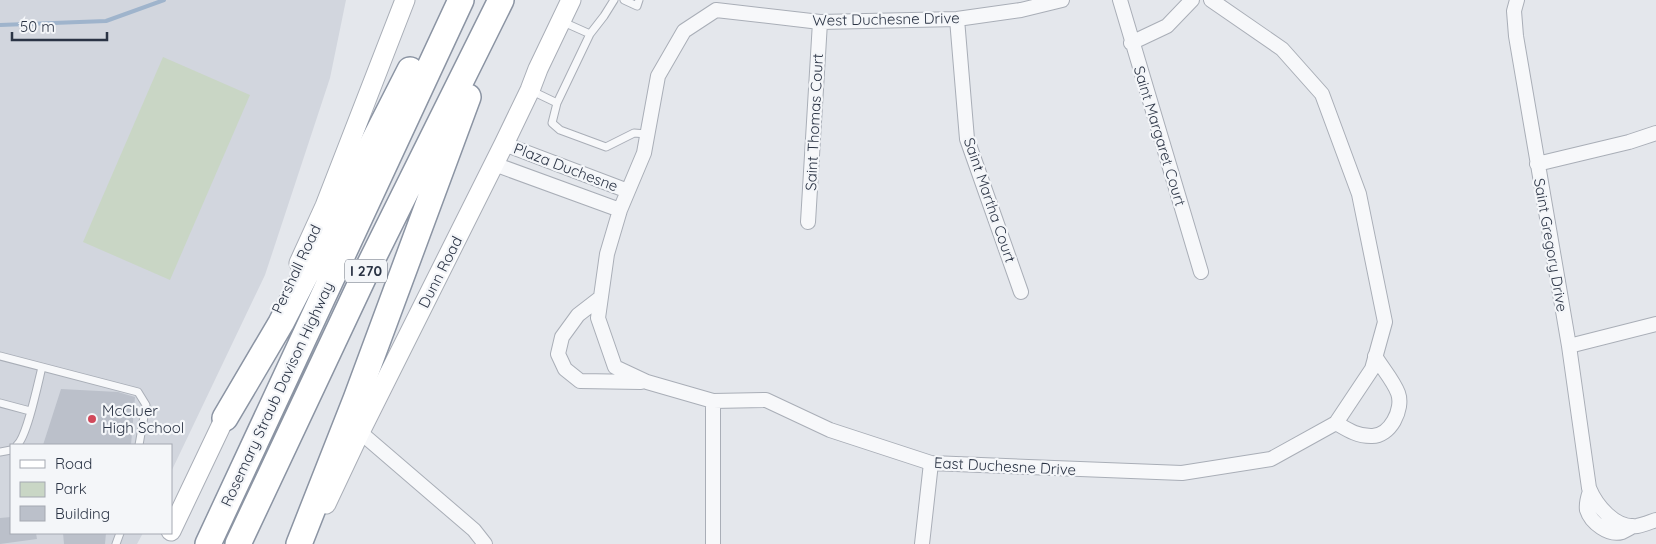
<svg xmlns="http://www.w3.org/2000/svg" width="1656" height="544" viewBox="0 0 1656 544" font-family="Quicksand,sans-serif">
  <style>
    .built { fill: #d2d6de }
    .green { fill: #c9d6c5 }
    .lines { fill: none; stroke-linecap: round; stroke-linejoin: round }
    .stream { stroke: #9fb4cc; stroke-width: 4 }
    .building { fill: #bbc0ca }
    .lane-casing { stroke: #a9aeb7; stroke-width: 9 }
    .street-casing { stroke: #a9aeb7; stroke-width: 16 }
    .secondary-casing { stroke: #a9aeb7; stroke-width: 21 }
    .highway-casing { stroke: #8b94a3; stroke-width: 28 }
    .lane { stroke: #f7f8fa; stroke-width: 7 }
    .street { stroke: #f7f8fa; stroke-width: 14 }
    .secondary { stroke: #fff; stroke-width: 19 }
    .highway { stroke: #fff; stroke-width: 25 }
    .poi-dot { fill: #d1495b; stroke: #f4f6f9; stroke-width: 2 }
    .labels { text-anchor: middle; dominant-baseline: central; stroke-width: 4.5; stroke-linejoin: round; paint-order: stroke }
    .shield { fill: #f4f6f9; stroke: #676e7b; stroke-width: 1 }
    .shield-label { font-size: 14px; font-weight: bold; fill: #2b3445 }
    .street-label { font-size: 15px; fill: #2b3445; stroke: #f4f6f9 }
    .poi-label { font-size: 15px; fill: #2b3445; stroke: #f4f6f9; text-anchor: start }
  </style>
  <rect width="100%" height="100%" fill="#e4e7ec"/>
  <path class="built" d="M0,0H346L330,78L265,275L171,472V445H11V533H143L137,544H0Z"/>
  <path class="green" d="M163,57L250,95L170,280L83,242Z"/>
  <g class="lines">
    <path class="stream" d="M0,25L106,21L164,0"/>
  </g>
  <path class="building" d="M61,389L118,392L135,397L131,445H43Z
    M11,517V533H36L37,539L0,544V518Z
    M63,533H106L105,544H64Z"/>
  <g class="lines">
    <defs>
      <path id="lane" d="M624,0L637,6L639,0
        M561,21L590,34L557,103L552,123L560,130L606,147L634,133L647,134
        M590,34L604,16L614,0
        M530,90L557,103
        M0,356L138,392L146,405L139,445
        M0,403L30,411
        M17,445C27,437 38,383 42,367
        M0,452L11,450
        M116,544L120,533"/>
      <path id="street" d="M1062,0L1021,10L957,19L820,22L716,10L684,31L658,76L644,153L620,210L607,254L598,318L615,367L647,382L713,401L766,400L830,430L931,463L1182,473L1271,459L1336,423L1372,369L1385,322L1359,194L1322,94L1282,49L1211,0
        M1120,0L1201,272
        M1517,0L1514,11L1516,36L1569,346L1589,488C1596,505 1615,529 1637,526C1643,525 1650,522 1656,520
        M957,19L967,139L1021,292
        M1131,43L1167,26L1192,0
        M504,144L628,191
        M494,164L620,210
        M1537,164L1629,142L1656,133
        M808,222L820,22
        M600,298L578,315L562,337L558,354L565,369L580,381L641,382
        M1569,346L1656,324
        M713,401V544
        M1336,423C1348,430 1357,436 1371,436C1390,437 1404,409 1398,393C1393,380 1382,368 1375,356
        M360,432L474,530L485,544
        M1590,491C1588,497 1586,504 1587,510C1591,523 1609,536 1622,532C1626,530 1630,528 1633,526
        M922,544L931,463"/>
      <path id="secondary" d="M299,263L325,206L405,0
        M326,504L360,432L504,144L530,90L538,69L571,0
        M171,531L230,407"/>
      <path id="highway" d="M225,418L281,323L410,70
        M208,544L461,0
        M238,544L366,272L501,0
        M299,544L356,399L468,97"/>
    </defs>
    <use href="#lane" class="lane-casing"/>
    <use href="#street" class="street-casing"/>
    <use href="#secondary" class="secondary-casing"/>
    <use href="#highway" class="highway-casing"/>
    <use href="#lane" class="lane"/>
    <use href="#street" class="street"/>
    <use href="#secondary" class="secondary"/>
    <use href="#highway" class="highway"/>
  </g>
  <circle class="poi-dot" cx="92" cy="419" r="5"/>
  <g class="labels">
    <rect class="shield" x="345" y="259.5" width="42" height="23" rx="4"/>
    <g class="shield-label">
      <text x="366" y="271">I 270</text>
    </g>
    <g class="street-label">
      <text transform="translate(886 19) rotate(-1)">West Duchesne Drive</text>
      <text transform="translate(814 122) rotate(-87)">Saint Thomas Court</text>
      <text transform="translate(1160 136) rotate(73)">Saint Margaret Court</text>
      <text transform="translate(566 167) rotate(21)">Plaza Duchesne</text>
      <text transform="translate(990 200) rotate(71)">Saint Martha Court</text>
      <text transform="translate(1551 245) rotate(80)">Saint Gregory Drive</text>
      <text transform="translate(296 269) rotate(-65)">Pershall Road</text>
      <text transform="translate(440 272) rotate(-63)">Dunn Road</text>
      <text transform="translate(277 394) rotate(-65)">Rosemary Straub Davison Highway</text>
      <text transform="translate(1005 466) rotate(3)">East Duchesne Drive</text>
    </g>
    <g class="poi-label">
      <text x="102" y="410">McCluer<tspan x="102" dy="17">High School</tspan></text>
    </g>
  </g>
  <rect x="10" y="444" width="162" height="90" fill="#f4f6f9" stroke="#a4a8b1"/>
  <rect x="20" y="460" width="25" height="8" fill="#ffffff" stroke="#a4a8b1"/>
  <text x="55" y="469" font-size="15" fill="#2b3445">Road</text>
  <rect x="20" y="482" width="25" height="15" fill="#c9d6c5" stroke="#a4a8b1"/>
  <text x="55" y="494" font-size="15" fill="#2b3445">Park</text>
  <rect x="20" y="506" width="25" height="15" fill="#bbc0ca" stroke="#a4a8b1"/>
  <text x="55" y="519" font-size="15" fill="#2b3445">Building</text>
  <path d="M12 32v8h95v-8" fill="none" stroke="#2b3445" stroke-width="2.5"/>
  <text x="20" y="32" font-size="15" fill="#2b3445" stroke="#f4f6f9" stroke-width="4" paint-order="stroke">50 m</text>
</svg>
